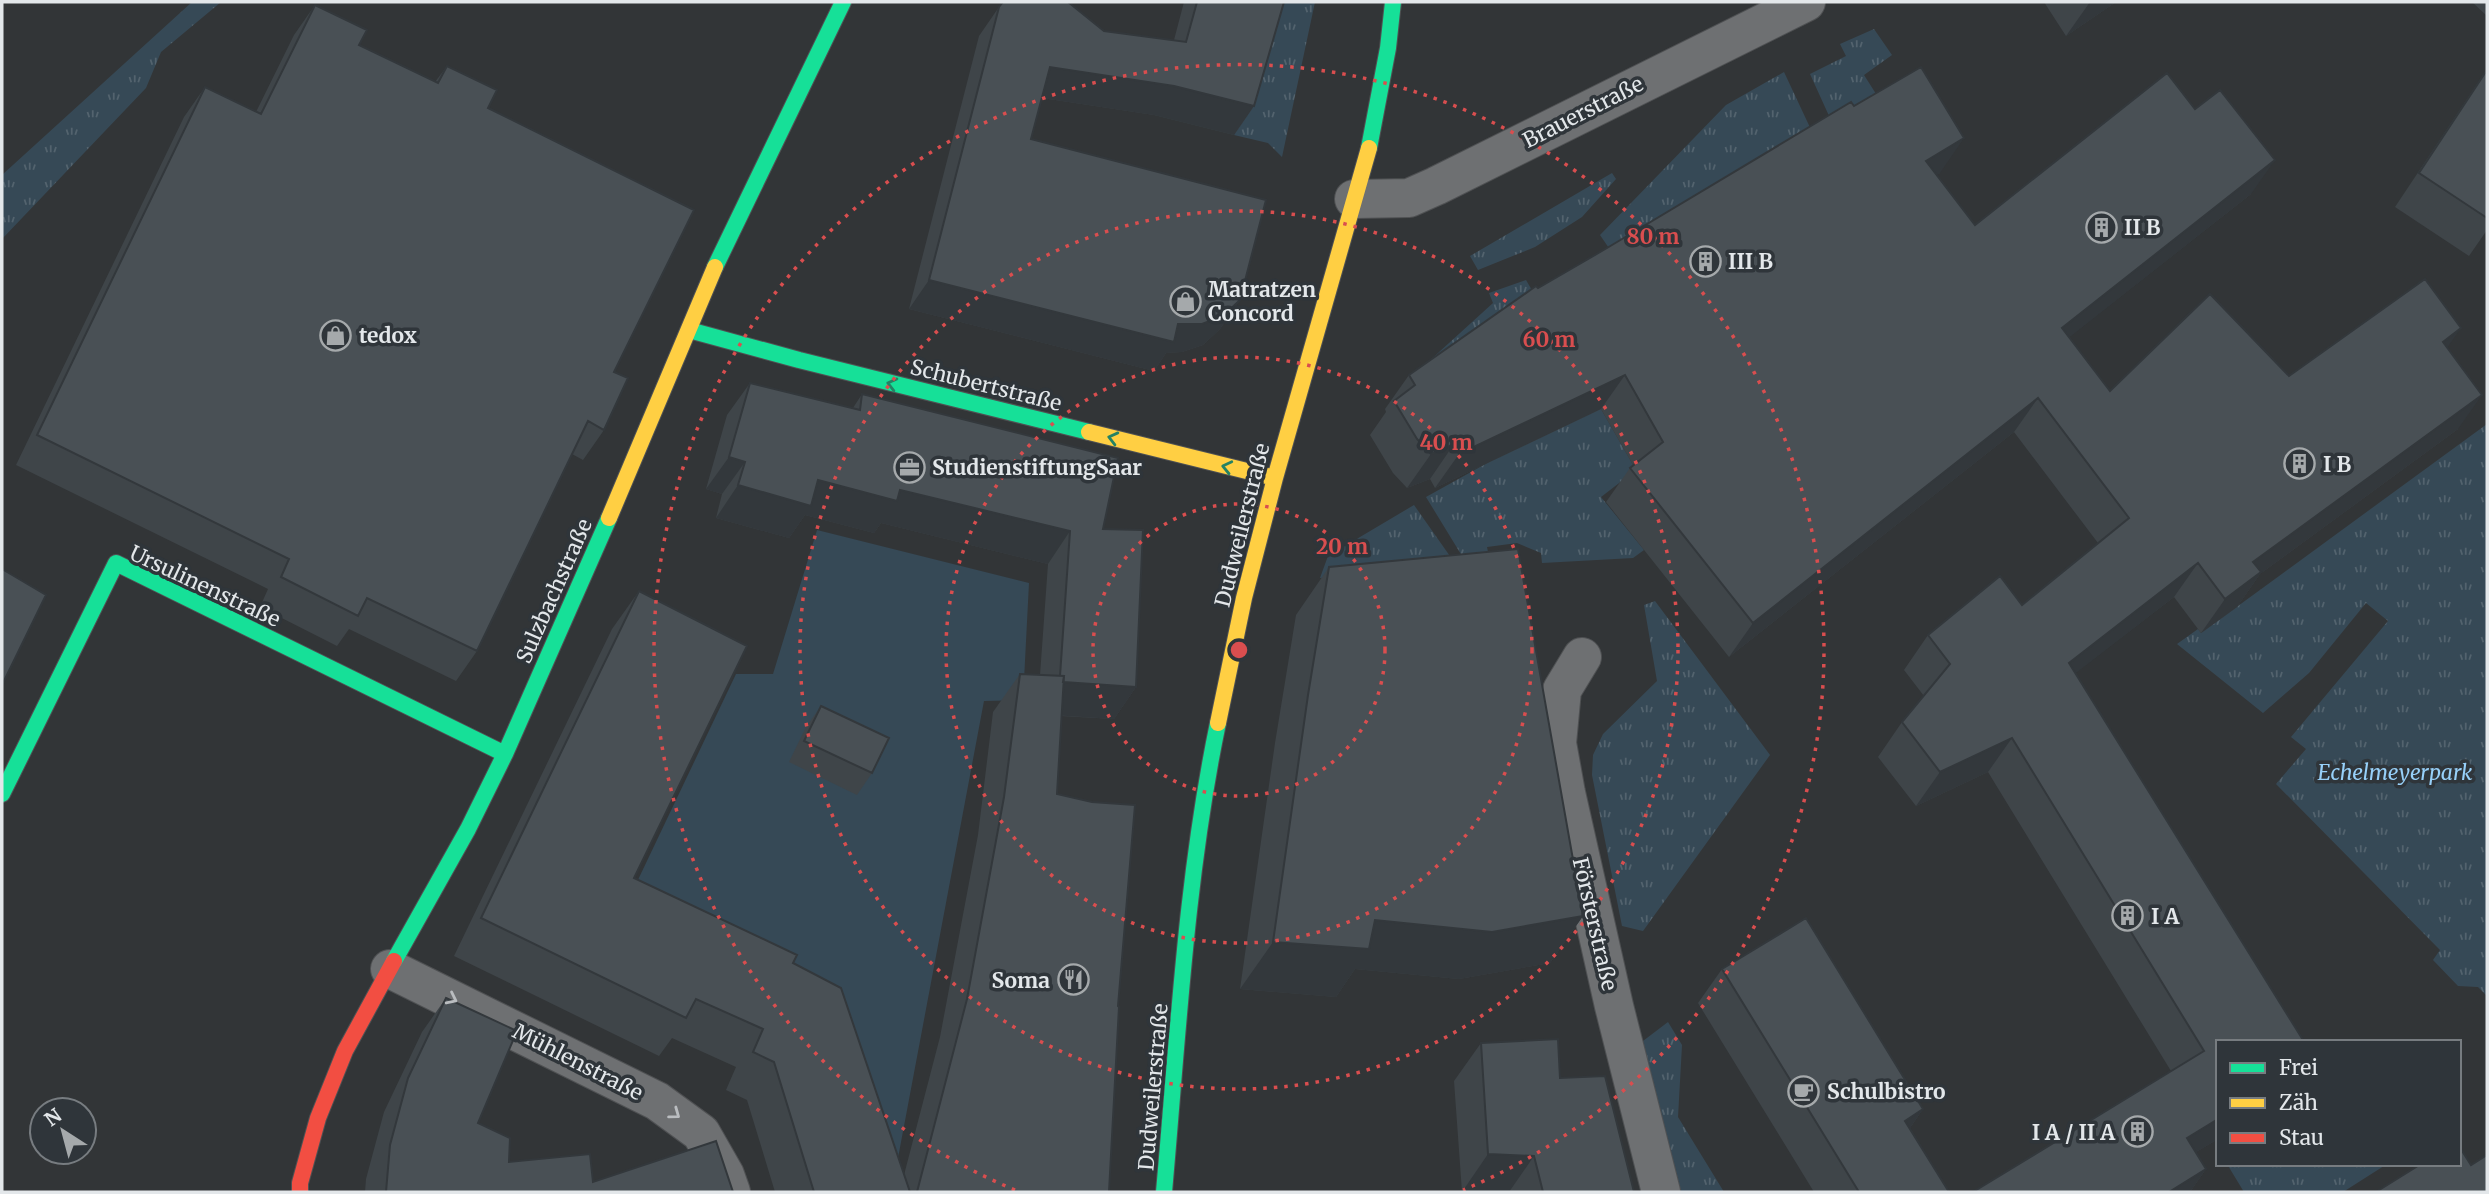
<svg xmlns="http://www.w3.org/2000/svg" width="2489" height="1194" viewBox="0 0 2489 1194" font-family="Merriweather,serif">
  <style>
    .grass { fill: url(#grass-tufts) }
    .garden { fill: #364956 }
    .lines { fill: none; stroke-linecap: round; stroke-linejoin: round }
    .street-casing { stroke: #4f5153; stroke-width: 40 }
    .fast-casing { stroke: #4f5153; stroke-width: 18 }
    .slow-casing { stroke: #4f5153; stroke-width: 18 }
    .jam-casing { stroke: #4f5153; stroke-width: 18 }
    .street { stroke: #6e7072; stroke-width: 38 }
    .fast { stroke: #16e098; stroke-width: 16 }
    .slow { stroke: #ffcf43; stroke-width: 16 }
    .jam { stroke: #f24e42; stroke-width: 16 }
    .wall { fill: #3f4549 }
    .shaded-wall { fill: #33383c }
    .building { fill: #495055; stroke: #33383c; stroke-width: 2 }
    .oneway { stroke: #248264 }
    .oneway2 { stroke: #babdc0 }
    .ring { fill: none; stroke: #d94e4f; stroke-width: 3.5; stroke-dasharray: 3.5 7 }
    .labels { text-anchor: middle; dominant-baseline: central; stroke-width: 7; stroke-linejoin: round; paint-order: stroke }
    .street-label { font-size: 21px; fill: #e3e7ea; stroke: #2f353a }
    .poi-label { font-size: 21px; font-weight: bold; fill: #e3e7ea; stroke: #2f353a; text-anchor: start }
    .park-label { font-size: 21px; font-style: italic; fill: #97d0f9; stroke: #2f353a }
    .centre { fill: #d94e4f; stroke: #2f353a; stroke-width: 3.5 }
    .ring-label { font-size: 21px; text-anchor: middle; font-weight: bold; fill: #d94e4f; stroke: #2f353a; stroke-width: 7; stroke-linejoin: round; paint-order: stroke }
  </style>
  <defs>
    <pattern id="grass-tufts" width="24" height="20" patternUnits="userSpaceOnUse" patternTransform="scale(1.75)"><rect width="24" height="20" fill="#364956"/><path d="M3 7l-1-3M5 7V3M7 7l1-3M15 17l-1-3M17 17v-4M19 17l1-3" fill="none" stroke="#53636e"/></pattern>
  </defs>
  <rect width="100%" height="100%" fill="#323537"/>
  <path class="grass" d="M192,2H221L161,52L146,88L2,239V175Z
    M1272,2H1315L1282,157L1268,143L1234,135Z
    M1874,29L1892,55L1864,75L1885,108L1830,118L1810,74L1846,56L1840,44Z
    M1784,72L1814,136L1613,254L1600,235L1726,105Z
    M1612,173L1616,179L1582,217L1535,247L1478,270L1470,256Z
    M1526,280L1548,318L1405,383L1493,303L1489,293Z
    M1597,402L1636,470L1601,497L1644,550L1633,558L1542,563L1541,553L1517,543L1487,547L1491,567L1470,569L1426,497Z
    M2487,424V996L2478,987L2458,986L2433,960L2440,950L2276,784L2306,749L2291,737L2388,621L2366,603L2309,673L2263,713L2177,644L2198,629L2201,633Z
    M1414,505L1459,569L1320,578L1328,556Z
    M1655,601L1770,755L1643,931L1622,926L1592,775L1593,755L1603,734L1657,681L1644,605Z
    M1668,1022L1682,1045L1678,1117L1724,1192H1676L1643,1041Z
    M2227,1164H2387L2343,1192H2244Z"/>
  <path class="garden" d="M817,530L1029,583L1023,700L984,701L898,1158L626,905L736,674H773Z"/>
  <g class="lines">
    <defs>
      <path id="street" d="M1354,199L1409,198L1436,186L1806,2
        M1582,657L1562,690L1557,743L1566,793L1614,1006L1661,1192
        M390,969L657,1101L701,1133L725,1175L731,1192"/>
      <path id="fast" d="M1369,148L1388,48L1393,2
        M715,267L843,2
        M689,330L799,360L1089,432
        M2,794L116,563L505,754
        M394,961L468,829L505,754L609,518
        M1164,1192C1178,1036 1186,876 1218,723"/>
      <path id="slow" d="M1089,432L1275,478
        M609,518L715,267
        M1218,723L1244,598L1275,478L1369,148"/>
      <path id="jam" d="M300,1192V1183L318,1118L345,1051L394,961"/>
    </defs>
    <use href="#street" class="street-casing"/>
    <use href="#fast" class="fast-casing"/>
    <use href="#slow" class="slow-casing"/>
    <use href="#jam" class="jam-casing"/>
    <use href="#street" class="street"/>
    <use href="#fast" class="fast"/>
    <use href="#slow" class="slow"/>
    <use href="#jam" class="jam"/>
  </g>
  <path class="wall" d="M1184,2H1284L1254,106L1234,135L1154,115L1042,98L1031,139L1240,300L1220,329L1203,345L1182,352L1166,353L1154,371L909,309L979,36L999,7L1104,31L1174,40Z
    M2044,2H2116L2066,36Z
    M2472,2H2487V16Z
    M315,5L359,45L435,82L447,66L488,108L614,372L604,430L583,460L572,454L477,651L456,681L349,629L337,646L260,607L268,589L16,465L184,117L205,87L256,112L294,35Z
    M2487,69V230L2469,256L2395,207Z
    M1854,106L1940,173L1936,175L1975,225L2251,194L2069,337L2110,391L2289,376L2447,348L2458,429L2260,574L2237,607L2201,633L2174,597L2075,673L2218,1042V1139L2196,1152L2206,1169L2190,1192H1973L2171,1071L1988,772L1916,806L1878,757L1902,722L1924,696L1904,670L1928,635L2022,605L2098,543L2014,432L1729,657L1606,502L1630,468L1633,465L1601,409L1435,488L1430,479L1407,488L1393,473L1370,435L1386,412L1385,409L1409,375L1538,288Z
    M750,383L853,408L862,394L1103,529L1136,687L1114,719L1061,716L1057,794L1118,1006L1109,1192H775L747,1100L726,1090L736,1067L672,1038L659,1056L454,956L612,629L639,591L634,878L793,963L904,1175L940,1037L978,835L993,712L1020,674L1040,675L1048,564L881,523L874,533L805,515L789,538L716,518L722,494L706,489L727,415Z
    M1329,567L1583,916L1550,963L1459,979L1355,969L1336,997L1240,989L1275,743L1296,615Z
    M821,706L872,773L857,795L789,762L806,727Z
    M1722,969L1923,1109L1910,1128L1949,1192H1814L1698,1003Z
    M446,998L478,1123L509,1162L593,1182L733,1192H365L366,1179L384,1112L422,1032Z
    M1481,1043L1560,1078L1634,1192H1462L1454,1081Z"/>
  <path class="shaded-wall" d="M2090,2H2116L2066,36Z
    M1050,67L1174,86L1254,106L1234,135L1154,115L1029,96Z
    M1964,138L1940,173L1902,196L1926,161Z
    M2275,160L2251,194L2038,362L2062,328Z
    M929,280L1178,324L1240,300L1220,329L1203,345L1182,352L1166,353L1154,371L909,309Z
    M2461,328L2437,362L2443,342Z
    M1625,375L1601,409L1435,488L1459,454Z
    M2482,395L2458,429L2260,574L2237,607L2201,633L2225,599L2253,562Z
    M2038,398L2014,432L1729,657L1753,623Z
    M1454,444L1430,479L1407,488L1431,454Z
    M729,457L745,462L722,494L706,489Z
    M818,480L900,490L1070,531L1048,564L881,523L874,533L805,515L789,538L716,518L738,485Z
    M2198,563L2174,597L2045,697L2069,663Z
    M1060,682L1136,687L1114,719L1037,714Z
    M2012,738L1988,772L1916,806L1940,772Z
    M1583,916L1550,963L1459,979L1355,969L1336,997L1240,989L1273,942L1375,920Z
    M1923,1109L1899,1144L1905,1121Z
    M2218,1119V1139L2163,1172L2187,1138Z
    M1488,1154L1534,1156L1509,1192H1462Z
    M2206,1169L2190,1192H2169Z"/>
  <path class="building" d="M1003,2H1068L1104,31L1186,42L1197,2H1284L1254,106L1174,86L1050,67L1031,139L1266,200L1240,300L1223,316L1202,324H1178L1174,342L929,280L999,7Z
    M315,5L367,30L359,45L438,83L447,66L497,90L488,108L694,210L614,372L628,378L604,430L588,421L477,651L367,598L358,616L281,577L289,559L37,435L205,87L261,114Z
    M1921,67L1964,138L1926,161L1975,225L2167,73L2195,109L2220,90L2275,160L2062,328L2110,391L2210,294L2289,376L2425,279L2461,328L2443,342L2482,395L2253,562L2261,572L2225,599L2198,563L2069,663L2303,1040L2301,1042H2218V1119L2187,1138L2206,1169L2169,1192H1973L2204,1051L2012,738L1940,772L1902,722L1950,664L1928,635L2000,576L2022,605L2129,518L2038,398L1753,623L1630,468L1663,442L1625,375L1459,454L1454,444L1431,454L1417,439L1394,401L1415,385L1409,375L1536,286L1538,288L1607,248L1851,102L1854,106Z
    M2487,70V218L2419,173Z
    M750,383L860,410L862,394L1118,458L1103,529L1143,530L1136,687L1063,682L1064,676H1060L1070,531L900,490L897,501L818,480L811,506L738,485L745,462L729,457Z
    M1518,549L1583,916L1492,932L1375,920L1369,949L1273,942L1308,695L1329,567Z
    M2,569L46,595L2,685Z
    M639,591L747,646L634,878L797,955L793,963L841,988L910,1192H814L774,1062L753,1052L763,1029L696,999L686,1018L481,918Z
    M1020,674L1064,676L1057,794L1092,802L1135,805L1118,1006L1119,1007L1109,1192H917L967,999L1004,797Z
    M821,706L889,738L872,773L804,741Z
    M1806,918L1923,1109L1905,1121L1949,1192H1859L1722,969Z
    M446,998L517,1031L478,1123L510,1138L509,1162L590,1154L593,1182L716,1141L733,1192H386L390,1145L408,1078Z
    M1558,1039L1560,1078L1605,1076L1634,1192H1543L1534,1156L1488,1154L1481,1043Z
    M2459,1146L2471,1165L2487,1155V1192H2376L2421,1164H2459Z"/>
  <defs><path id="oneway-chevron" d="M-2-3.5L2.5 0L-2 3.5" fill="none" stroke-width="1.6" stroke-linecap="round" stroke-linejoin="round" transform="scale(1.75)"/></defs>
  <g class="oneway">
    <use href="#oneway-chevron" transform="translate(892 384) rotate(-166)"/>
    <use href="#oneway-chevron" transform="translate(1113 438) rotate(-166)"/>
    <use href="#oneway-chevron" transform="translate(1227 467) rotate(-167)"/>
  </g>
  <g class="oneway2">
    <use href="#oneway-chevron" transform="translate(452 999) rotate(26)"/>
    <use href="#oneway-chevron" transform="translate(675 1114) rotate(36)"/>
  </g>
  <g class="ring">
    <circle cx="1239" cy="650" r="146"/>
    <circle cx="1239" cy="650" r="293"/>
    <circle cx="1239" cy="650" r="439"/>
    <path d="M1015 1190A585 585 0 1 1 1463 1190"/>
  </g>
  <defs>
    <symbol id="building-ring" viewBox="-11 -11 22 22"><circle r="9.5" fill="#2f353a" stroke="#a5a9ab" stroke-width="1.5"/><path d="M-4-6H4V6H1V3H-1V6H-4ZM-2.5-4.3h1.7v1.8h-1.7ZM.8-4.3h1.7v1.8H.8ZM-2.5-1h1.7V.8h-1.7ZM.8-1h1.7V.8H.8Z" fill="#a5a9ab"/></symbol>
    <symbol id="shop-ring" viewBox="-11 -11 22 22"><circle r="9.5" fill="#2f353a" stroke="#a5a9ab" stroke-width="1.5"/><path d="M-5-2.5h2.3a2.7 3.5 0 0 1 5.4 0H5L5.5 6h-11ZM-1.5-2.5h3a1.5 2.3 0 0 0-3 0Z" fill="#a5a9ab"/></symbol>
    <symbol id="office-ring" viewBox="-11 -11 22 22"><circle r="9.5" fill="#2f353a" stroke="#a5a9ab" stroke-width="1.5"/><path d="M-6-3h4V-5.5h4V-3h4V5H-6ZM-1-4.5V-3h2v-1.5ZM-6 0V1H6V0Z" fill="#a5a9ab"/></symbol>
    <symbol id="restaurant-ring" viewBox="-11 -11 22 22"><circle r="9.5" fill="#2f353a" stroke="#a5a9ab" stroke-width="1.5"/><path d="M-5-6h1v4h1v-4h1v4h1v-4h1v5L-1.5 .5V6h-2V.5L-5-1ZM5-6V6H3V1.5H1.5Q1.5-4 5-6Z" fill="#a5a9ab"/></symbol>
    <symbol id="cafe-ring" viewBox="-11 -11 22 22"><circle r="9.5" fill="#2f353a" stroke="#a5a9ab" stroke-width="1.5"/><path d="M-5.5-4.5H6V0H3Q3 3.5 0 3.5H-2.5Q-5.5 3.5-5.5 0ZM3-3.2v2h1.7v-2ZM-6 4.5H4V6H-6Z" fill="#a5a9ab"/></symbol>
  </defs>
  <g fill-rule="evenodd">
    <use href="#building-ring" x="2084" y="210" width="35" height="35"/>
    <use href="#building-ring" x="1688" y="244" width="35" height="35"/>
    <use href="#shop-ring" x="1168" y="284" width="35" height="35"/>
    <use href="#shop-ring" x="318" y="318" width="35" height="35"/>
    <use href="#building-ring" x="2282" y="446" width="35" height="35"/>
    <use href="#office-ring" x="892" y="450" width="35" height="35"/>
    <use href="#building-ring" x="2110" y="898" width="35" height="35"/>
    <use href="#restaurant-ring" x="1056" y="962" width="35" height="35"/>
    <use href="#cafe-ring" x="1786" y="1074" width="35" height="35"/>
    <use href="#building-ring" x="2120" y="1114" width="35" height="35"/>
  </g>
  <g class="labels">
    <g class="street-label">
      <text transform="translate(1583 112) rotate(-27)">Brauerstraße</text>
      <text transform="translate(986 385) rotate(14)">Schubertstraße</text>
      <text transform="translate(1242 525) rotate(-76)">Dudweilerstraße</text>
      <text transform="translate(205 586) rotate(25)">Ursulinenstraße</text>
      <text transform="translate(554 591) rotate(-66)">Sulzbachstraße</text>
      <text transform="translate(1595 924) rotate(77)">Försterstraße</text>
      <text transform="translate(578 1062) rotate(27)">Mühlenstraße</text>
      <text transform="translate(1153 1087) rotate(-85)">Dudweilerstraße</text>
    </g>
    <g class="poi-label">
      <text x="2124" y="227">II B</text>
      <text x="1728" y="261">III B</text>
      <text x="1208" y="289">Matratzen<tspan x="1208" dy="24">Concord</tspan></text>
      <text x="359" y="335">tedox</text>
      <text x="2323" y="464">I B</text>
      <text x="932" y="467">StudienstiftungSaar</text>
      <text x="2151" y="916">I A</text>
      <text x="1050" y="980" text-anchor="end">Soma</text>
      <text x="1827" y="1091">Schulbistro</text>
      <text x="2115" y="1132" text-anchor="end">I A / II A</text>
    </g>
    <g class="park-label">
      <text x="2395" y="772">Echelmeyerpark</text>
    </g>
  </g>
  <circle cx="1239" cy="650" r="10" class="centre"/>
  <g class="ring-label">
    <text x="1653" y="244">80 m</text>
    <text x="1549" y="347">60 m</text>
    <text x="1446" y="450">40 m</text>
    <text x="1342" y="554">20 m</text>
  </g>
  <rect width="2489" height="1194" fill="none" stroke="#e3e7ea" stroke-width="7"/>
  <rect x="2216" y="1040" width="245" height="126" fill="#2f353a" stroke="#777c80" stroke-width="2"/>
  <rect x="2230" y="1063" width="35" height="10" fill="#16e098" stroke="#777c80" stroke-width="2"/>
  <text x="2279" y="1075" font-size="21" fill="#e3e7ea">Frei</text>
  <rect x="2230" y="1098" width="35" height="10" fill="#ffcf43" stroke="#777c80" stroke-width="2"/>
  <text x="2279" y="1110" font-size="21" fill="#e3e7ea">Zäh</text>
  <rect x="2230" y="1133" width="35" height="10" fill="#f24e42" stroke="#777c80" stroke-width="2"/>
  <text x="2279" y="1145" font-size="21" fill="#e3e7ea">Stau</text>
  <g transform="translate(63 1131) rotate(324)"><circle r="33" fill="#2f353a" stroke="#777c80" stroke-width="2"/>
  <path d="M0-5L12 26L0 18L-12 26Z" fill="#a5a9ab"/>
  <text y="-10" font-size="19" font-weight="bold" text-anchor="middle" fill="#e3e7ea">N</text>
  </g>
</svg>
